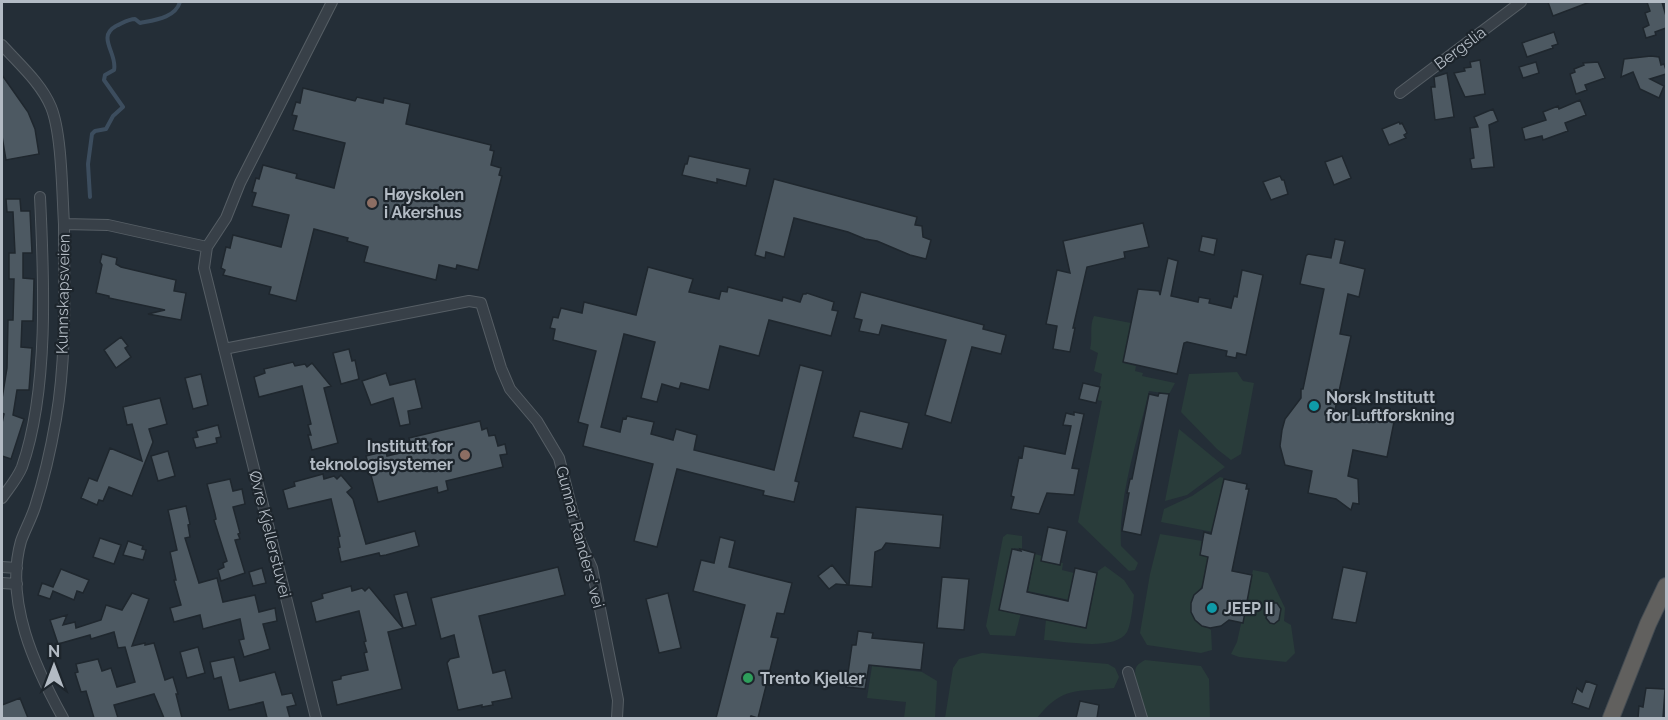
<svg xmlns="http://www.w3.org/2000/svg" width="1668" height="720" viewBox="0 0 1668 720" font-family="Raleway,sans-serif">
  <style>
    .green { fill: #293c3a }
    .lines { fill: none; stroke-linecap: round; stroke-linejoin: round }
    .stream { stroke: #3c4d5e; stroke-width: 4 }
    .building { fill: #4d5962; stroke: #1f272e; stroke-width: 1.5 }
    .minor-casing { stroke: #565e65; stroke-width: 12 }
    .trunk-casing { stroke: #434b52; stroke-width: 18 }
    .minor { stroke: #384048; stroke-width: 10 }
    .trunk { stroke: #61605e; stroke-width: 16 }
    .education-dot { fill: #8d6e63; stroke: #1d252c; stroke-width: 2 }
    .culture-dot { fill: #0f9aa8; stroke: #1d252c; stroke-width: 2 }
    .leisure-dot { fill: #2e9e5b; stroke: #1d252c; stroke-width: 2 }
    .labels { text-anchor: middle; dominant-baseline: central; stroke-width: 4.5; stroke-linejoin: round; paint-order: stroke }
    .street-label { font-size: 16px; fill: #b3bbc4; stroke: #1d252c }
    .poi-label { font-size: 16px; font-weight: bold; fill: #b3bbc4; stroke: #1d252c; text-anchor: start }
  </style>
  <rect width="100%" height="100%" fill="#242e37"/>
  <path class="green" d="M1094,316L1131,323L1123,363L1136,366L1135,371L1143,373L1142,376L1175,383L1169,394L1149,391C1138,439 1118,496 1121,546L1138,563L1135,570L1129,571L1078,522L1102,401L1097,400L1102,374L1094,371L1098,353L1090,349C1093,337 1089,327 1094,316Z
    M1237,372L1243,381L1254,383L1241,454L1231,460L1217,449L1181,412L1189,374Z
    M1179,429L1225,467L1187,495L1165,501Z
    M1220,477L1224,478L1213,532L1161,522L1164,509L1192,496Z
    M1007,534L1022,536V549L1014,548L1001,607L1021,613L1015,636L990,635L986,626L1003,537Z
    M1160,534L1202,541L1201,553L1209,554L1204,583L1192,600L1193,616L1211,630L1212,650L1201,653L1147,645L1140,633L1150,574Z
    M1035,554L1042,556V559L1063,563L1062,570L1074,573L1069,600L1028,591Z
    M1105,566L1124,580L1134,595C1133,604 1131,625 1127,632C1115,652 1064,641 1044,640L1046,619L1086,628L1098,571Z
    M1253,570L1268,573L1285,608L1284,621L1291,625L1295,653L1286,662L1239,657L1231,654L1237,642Z
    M982,653L1108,664L1115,668L1119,677L1114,688C1077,692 1062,686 1037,718H945L953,668L959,659Z
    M1145,660L1201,666L1209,679L1210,718H1146C1145,707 1130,674 1137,666C1139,663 1142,662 1145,660Z
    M872,666L922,672L937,681L935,718H904L906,702L867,698Z"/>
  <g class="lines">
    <path class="stream" d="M90,197L88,164L92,134L95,131L106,129L113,116L123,107L104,80L105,75L114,70C118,54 96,37 116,26C123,23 128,19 135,19L140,23C155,20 175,18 180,2"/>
  </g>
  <path class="building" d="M1548,2H1590L1553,16Z
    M1647,2H1662L1666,16V28L1655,32L1656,35L1646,38L1643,28L1649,25L1645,13L1650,11Z
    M1554,32L1558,44L1552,46L1553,48L1527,57L1522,43Z
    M1651,56L1659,57L1661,65L1664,64L1666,70V74L1650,79L1664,86L1659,98L1640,89L1633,72L1621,77L1624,59Z
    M1480,60L1485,94L1465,97L1454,73L1465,71L1464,68L1471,67L1470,62Z
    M1536,62L1539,73L1523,78L1519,67Z
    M1598,62L1605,78L1585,85L1587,90L1576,94L1570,74L1575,72L1574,69L1584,65L1583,63Z
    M1447,73L1454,117L1435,120L1431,87H1435L1434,77Z
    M2,75L28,112L35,129L39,154L6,160L2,136Z
    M303,88L355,101L357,97L383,103L384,98L410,104L406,124L491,145L490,150L494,151L491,165L501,168L499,175L502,176L478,270L457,265L456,269L439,265L436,280L364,262L368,247L347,241L348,238L314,229L296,301L269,294L271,287L223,275L225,270L221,268L226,247L230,248L233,235L281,247L289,215L252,206L256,193L252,192L256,178L259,179L263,165L297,174L296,178L334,188L345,143L293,130L297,116L292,115L296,102L300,103Z
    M1580,100L1586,115L1565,123L1568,131L1543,140L1542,136L1525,140L1522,128L1546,120L1543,112L1558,106L1559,109Z
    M1493,109L1498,121L1489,125L1494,167L1472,169L1470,159L1474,158L1470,128L1478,127L1474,117Z
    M1399,122L1400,124L1402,123L1407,133L1404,135L1406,138L1389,145L1382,129Z
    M689,156L750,169L746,186L717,179V183L682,175L685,164H687Z
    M1342,156L1351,178L1334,185L1325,162Z
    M1280,176L1282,180H1284L1288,194L1271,200L1263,182Z
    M774,179L917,217L915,225L922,226L923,237L931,240L926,259L910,255L877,241L865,239L848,232L794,218L784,257L766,252L765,258L755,255Z
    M6,199H20L21,211H30L32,253H23V278L34,279L33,321H22L21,347L32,348L29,390H17L13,415L24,419L11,459L2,456V423L4,414L2,413V399L7,368L8,320H13L14,279H9V253H15L13,212H7Z
    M1143,223L1149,247L1124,252L1125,258L1087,267L1073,328H1075L1070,352L1053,349L1057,326L1046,324L1057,270L1070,273L1063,241Z
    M1202,236L1217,239L1214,255L1199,251Z
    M1335,239L1345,241L1340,263L1365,269L1359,297L1348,294L1340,334L1351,336L1335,410L1394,422L1387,457L1353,450L1348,476L1358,479L1359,504L1353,503L1351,510L1336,499L1308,493L1312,471L1285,465L1280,446L1282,430L1285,419L1301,398V389H1303L1324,289L1300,284L1306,256L1308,254L1331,258Z
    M102,254L117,258L116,264L121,267L176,280L174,291L186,293L181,320L148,314L165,310L109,298V296L96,293L102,265L100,262Z
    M1168,258L1178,261L1171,296L1198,302L1199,297L1210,299L1209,303L1231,308L1234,296L1237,297L1242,270L1263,275L1246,355L1237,353L1236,358L1226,356L1227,351L1187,342L1184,343L1177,374L1123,362L1138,289L1159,291L1160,295Z
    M648,267L693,279L689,292L719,299L721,291L727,292L728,287L782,301L783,297L800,302L803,294H806L807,293L834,302L832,310L838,311L831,336L769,320L759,356L720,346L709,390L681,383L679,389L662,384L657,402L641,398L655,342L624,334L601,427L620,432L623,418L626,419L627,416L654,422L651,434L673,440L676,429L697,435L694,450L774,470L800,365L823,371L795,481L799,482L794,502L763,495L764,491L677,469L657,547L634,541L653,464L583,446L588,425L578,422L596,351L553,340L555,329L550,328L553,317L558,318L561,308L582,313L584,302L636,315Z
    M861,292L984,325L983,329L1006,335L1001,354L972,347L951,423L925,415L946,340L882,325L879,335L859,331L862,320L854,318Z
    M121,337L128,346L125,348L131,357L116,368L104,350Z
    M349,349L352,361L355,360L359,379L341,384L333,353Z
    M293,362L295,366L305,364L307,367L312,363L331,386L324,388L338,443L312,450L308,435H311L308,425L311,424L302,386L259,397L254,377L265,373L264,369Z
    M386,373L390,385L415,379L422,408L408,411L410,424L400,426L393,398L371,405L362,381Z
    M201,374L208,405L193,409L185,378Z
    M1083,383L1100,387L1096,403L1079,399Z
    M1159,393L1169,394L1141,535L1122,531L1129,493H1127L1130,479H1132L1149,394L1158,396Z
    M160,398L167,424L149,429L153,442L132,496L109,487L103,501L99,500L97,505L81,498L89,478L97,481L110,448L142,461L132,424L127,425L123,407Z
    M860,411L909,423L902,449L853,437Z
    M1074,412L1084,414L1072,468L1079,469L1074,495L1047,493L1039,514L1011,509L1014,497L1011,496L1019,457L1022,458L1024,446L1065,454L1071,426L1063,425L1066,413L1074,415Z
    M480,421L482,430L487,428L489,436L495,435L498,446L505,444L507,454L500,455L503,467L446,481L448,490L438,493L437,487L378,502L366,456L386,451L387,456L412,450L409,438Z
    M218,425L221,437L216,438L217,443L196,448L193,438L198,437L196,431Z
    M168,451L175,476L158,481L151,456Z
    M323,474L324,479L334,476L337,479L341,475L352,488L347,492L353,499L366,544L415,531L419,546L386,555L380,556L379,553L341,562L338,548L340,547L338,537L340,536L331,499L288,509L283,490L295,486L294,482Z
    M230,479L233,491L242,489L245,504L233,507L240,533L238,534L240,539L235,540L245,573L221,581L218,570L224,567L223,563L227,561L214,520L216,519L215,514L207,484Z
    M1224,479L1247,484L1246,489H1249L1232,571L1252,575L1243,623L1229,620L1221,626L1210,628L1202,626L1195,620L1191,612V603L1194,595L1202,588L1208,557L1200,555L1204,532L1211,534Z
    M186,506L190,524L188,525L190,537L185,538L199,583L217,578L223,602L255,595L259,612L275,608L277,621L263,624L270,649L244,657L239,640L244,639L240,619L203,629L200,615L174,622L170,608L181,605L174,580H176L170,552L177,550L168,510Z
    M856,507L943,515L940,548L886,543L882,549L875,552L872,587L849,585Z
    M1048,527L1067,531L1060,565L1041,561Z
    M720,537L735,541L729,567L792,583L784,614L777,613L771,637L778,638L758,718L751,716L750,718H716L745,605L693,591L701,560L714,563Z
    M100,538L121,545L114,564L93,557Z
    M128,541L143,546L142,549L146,550L143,560L123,555Z
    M1012,549L1021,551L1020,549L1035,553L1027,592L1068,601L1075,568L1097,573L1086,628L999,610Z
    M832,565L848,585L836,584L829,589L818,576Z
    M558,567L565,595L479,616L493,673L505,670L512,698L492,702L493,705L482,707V705L458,710L447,663L450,659L459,657L454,635L441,639L431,598Z
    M1343,567L1367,572L1356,623L1332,619Z
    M262,568L266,583L253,586L249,572Z
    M61,569L89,580L83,593L77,591L74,600L53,591L50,599L38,595L42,583L53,587Z
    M942,577L969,579L964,630L937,628Z
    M351,586L352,591L362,588L365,591L369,587L403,628L394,595L407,592L416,625L388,632L402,689L337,705L332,681L341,679V676L368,670L364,653L367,652L364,642L366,641L359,611L316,622L311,602L323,598L322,594Z
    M132,593L149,599L132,646L145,643V645L154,643L165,680L173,677L178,694H176L182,718H164L154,694L114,705L118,718H94L86,691L81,692L75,673L78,672L76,664L98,659L102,671L111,668L117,687L135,682L125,647L118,648L114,632L91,639L90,635L58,644L50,620L67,615L63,625L75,622L76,628L101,620L106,605L122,610Z
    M668,593L681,648L659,653L646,599Z
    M1272,603H1277L1281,609L1279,620L1274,624L1270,623L1266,618L1269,606Z
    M858,631L873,633L872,638L924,643L921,670L869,665L865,689L846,687L852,645H856Z
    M198,647L205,673L187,678L180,652Z
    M234,657L240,681L275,672L282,695L292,693L296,705L287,707L290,718H267L263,702L229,710L221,677L214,679L210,662Z
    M1586,681L1597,685L1589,709L1572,703L1577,688L1582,692Z
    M1646,688L1665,689L1663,718H1638L1639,706L1643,707Z
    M20,698L28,718H2V705Z
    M1080,701L1099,705L1097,718H1076Z"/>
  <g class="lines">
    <defs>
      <path id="minor" d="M2,45C19,64 41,83 51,107C62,134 62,193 64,224
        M1400,93L1521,2
        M224,349L469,301L481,303L501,368L510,389L537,421L559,458L580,541L592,568L618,700L617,718
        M2,498C9,488 17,479 22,467C49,390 44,278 40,197
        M2,567L17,568
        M2,583L17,584
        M1128,672L1142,718
        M63,718C35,667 4,601 21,541C25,530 31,519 35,507C44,479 51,448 56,419C67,355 64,288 64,224L108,225L207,247
        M316,718L204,268L207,247L226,218L240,183L332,2"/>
      <path id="trunk" d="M1611,718L1648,624L1666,586"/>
    </defs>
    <use href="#minor" class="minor-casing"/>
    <use href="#trunk" class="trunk-casing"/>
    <use href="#minor" class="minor"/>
    <use href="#trunk" class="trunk"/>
  </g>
  <g class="education-dot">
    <circle cx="372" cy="203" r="6"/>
    <circle cx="465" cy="455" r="6"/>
  </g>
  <g class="culture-dot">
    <circle cx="1314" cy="406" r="6"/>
    <circle cx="1212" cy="608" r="6"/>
  </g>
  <circle class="leisure-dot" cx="748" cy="678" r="6"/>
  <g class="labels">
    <g class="street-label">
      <text transform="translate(1460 48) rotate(-37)">Bergslia</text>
      <text transform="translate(63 294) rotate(-89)">Kunnskapsveien</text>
      <text transform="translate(270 534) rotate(76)">Øvre Kjellerstuvei</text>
      <text transform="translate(580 537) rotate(75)">Gunnar Randers' vei</text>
    </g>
    <g class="poi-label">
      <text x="384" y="194">Høyskolen<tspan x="384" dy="18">i Akershus</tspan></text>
      <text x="1326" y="397">Norsk Institutt<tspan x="1326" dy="18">for Luftforskning</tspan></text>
      <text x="453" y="446" text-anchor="end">Institutt for<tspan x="453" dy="18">teknologisystemer</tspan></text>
      <text x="1224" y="608">JEEP II</text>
      <text x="760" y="678">Trento Kjeller</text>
    </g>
  </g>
  <rect width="1668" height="720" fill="none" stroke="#b3bbc4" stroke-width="6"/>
  <g transform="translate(54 666)" stroke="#1d252c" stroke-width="4.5" paint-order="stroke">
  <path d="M0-4.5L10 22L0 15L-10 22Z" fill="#b3bbc4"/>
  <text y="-9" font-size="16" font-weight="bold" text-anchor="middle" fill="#b3bbc4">N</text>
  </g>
</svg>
